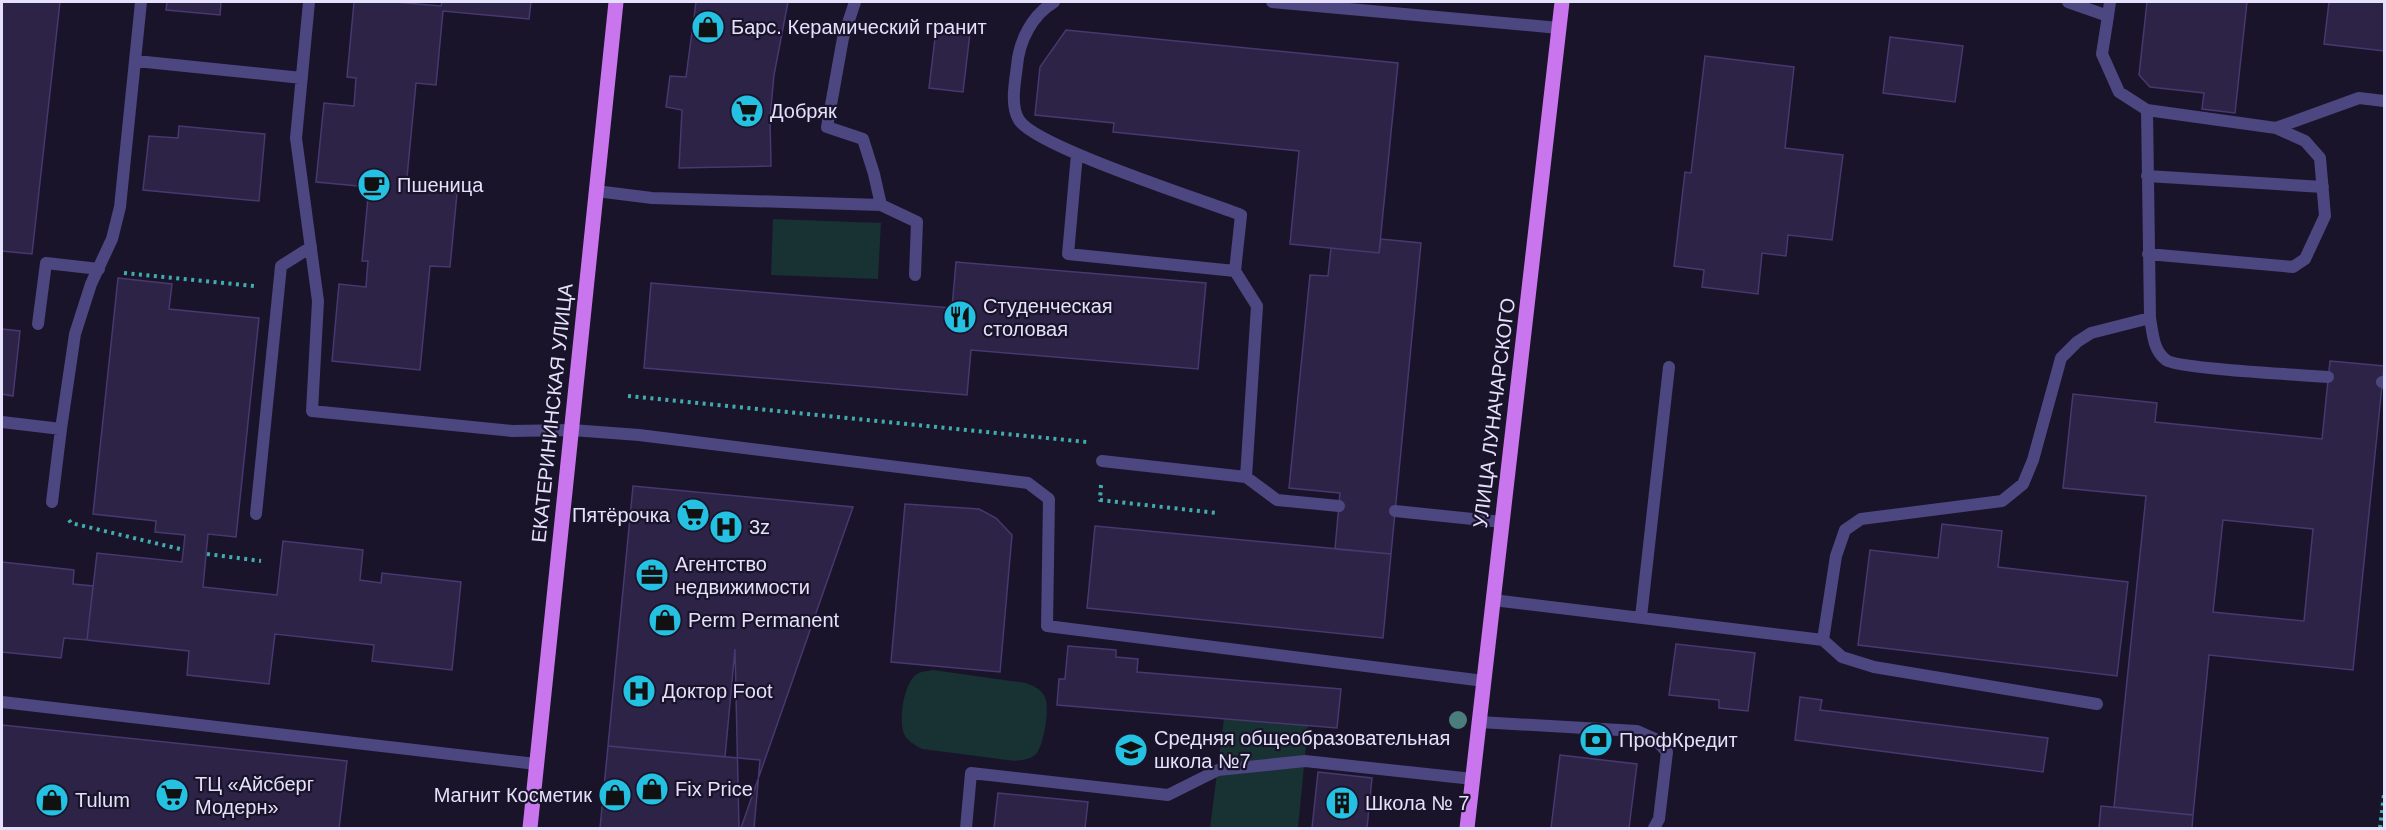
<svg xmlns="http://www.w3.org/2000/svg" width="2386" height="830" viewBox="0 0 2386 830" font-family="Helvetica,sans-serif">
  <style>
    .pitch { fill: #183132 }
    .building { fill: #2d2347; stroke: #473870; stroke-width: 1.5; fill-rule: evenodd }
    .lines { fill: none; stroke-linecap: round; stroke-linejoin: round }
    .path { stroke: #41acae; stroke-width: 4; stroke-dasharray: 3 4.5; stroke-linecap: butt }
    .service { stroke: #4c4681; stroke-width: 12 }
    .primary { stroke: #c975ed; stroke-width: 15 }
    .tree { fill: #4b7d7d }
    .labels { text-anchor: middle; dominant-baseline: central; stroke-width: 4.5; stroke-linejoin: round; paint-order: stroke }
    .poi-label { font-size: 20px; fill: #e5e0fb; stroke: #191429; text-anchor: start }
    .street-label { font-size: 20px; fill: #e5e0fb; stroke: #191429 }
  </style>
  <rect width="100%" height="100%" fill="#191429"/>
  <path class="pitch" d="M773,219L881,223L878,279L771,275Z
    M933,670L1026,683C1034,686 1041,689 1045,697C1050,708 1044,743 1037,753C1032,759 1023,760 1015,761L922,749C915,745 907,741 904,734C898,720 904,679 919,673C923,671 929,671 933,670Z
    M1224,718L1308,725L1298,828H1210Z"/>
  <path class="building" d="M2,2H60L32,254L2,251Z
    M167,2H221L220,15L166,10Z
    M354,2H394L441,6L442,2H531L529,19L443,11L436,85L416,83L406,188L457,193L450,267L430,266L420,370L332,361L339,284L366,287L368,261H362L369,187L316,182L324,103L354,106L356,78L347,77Z
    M696,2H788L774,75L770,118L771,166L679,168L682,110L666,107L670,76L686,77Z
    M2147,2H2247L2235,113L2202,109L2204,93L2150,87L2139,75Z
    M2329,2H2384V51L2324,44Z
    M936,30L970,33L963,92L929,88Z
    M1066,30L1398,63L1379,253L1290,244L1299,151L1113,132L1114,123L1035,115L1040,67Z
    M1890,37L1963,46L1955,102L1883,93Z
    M1705,56L1794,67L1785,148L1843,155L1832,240L1788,235L1786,256L1762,253L1758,294L1702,287L1704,270L1674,266L1685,172L1691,173Z
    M179,126L265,134L259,201L143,190L149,136L178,138Z
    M1381,239L1421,243L1391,554L1335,549L1340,493L1289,488L1310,275L1328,276L1331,248L1379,253Z
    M956,262L1206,283L1198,369L971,350L967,395L644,368L651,283L952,308Z
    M118,278L172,284L169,309L259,318L236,537L208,534L203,587L277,595L283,541L363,550L360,580L381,583L382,573L461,582L452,670L372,661L374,645L275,634L269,684L187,675L189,651L87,640L97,553L182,562L185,535L155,532L156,521L93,514Z
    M2,329L20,331L13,396L2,394Z
    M2330,361L2384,366L2353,670L2209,655L2193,815L2114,807L2146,496L2063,488L2073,394L2157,403L2155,422L2322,439ZM2223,520L2313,529L2304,621L2213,612Z
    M633,486L853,507L741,828H739L735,649L725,757L608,746Z
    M905,504L979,509L996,518L1012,535L1000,672L891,662Z
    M1942,524L2002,531L1998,567L2128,582L2117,676L1858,645L1870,550L1938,558Z
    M1095,526L1391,554L1383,638L1087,608Z
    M2,562L74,570L73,584L93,586L87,640L64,638L61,658L2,652Z
    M1676,644L1755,653L1748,711L1719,708V700L1669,695Z
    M1068,646L1116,650V657L1138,659L1137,672L1341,689L1337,728L1057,705L1059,679H1065Z
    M1800,697L1822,700L1820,710L2048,738L2043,772L1795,740Z
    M2,725L347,761L339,828H2Z
    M608,746L760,760L754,828H600Z
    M1560,755L1637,764L1629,828H1551Z
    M1318,772L1372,778L1367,828H1312Z
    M998,793L1088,802L1085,828H994Z
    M2101,806L2193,815L2192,828H2099Z"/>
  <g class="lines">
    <path class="path" d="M124,273L254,286
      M628,396L1087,442
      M1101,485L1100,500L1217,513
      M69,520L71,523L184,550
      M207,554L261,561
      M2380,828L2384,794"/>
    <path class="service" d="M309,2L296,138L318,301L312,411L512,431L572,430L639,435L1028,483L1049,499L1047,626L1484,681
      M855,2L843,38L827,127L863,139L874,174L881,205
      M1054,2C1032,15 1019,41 1017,66C1015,82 1010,106 1019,120C1036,147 1203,200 1241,215L1235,271
      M1272,2L1559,28
      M2068,2L2108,16L2102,54L2119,92L2147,110L2150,318L2091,333L2077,342L2061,358L2033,460L2023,484L2002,501L1861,519L1845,530L1836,556L1823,640L1842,657L1874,667L2097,704
      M2108,16L2110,2
      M136,61L302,78
      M2147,110L2276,128L2305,141L2320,158L2325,216L2305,259L2293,267L2148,254
      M2276,128L2359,98L2384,101
      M1077,154L1068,254L1235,271L1257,306L1246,477
      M2147,176L2323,187
      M596,191L652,198L881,205L917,222L915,275
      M2150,318C2153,334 2153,350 2166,360C2178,369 2304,375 2328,377
      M38,324L46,263L99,269
      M2382,382L2384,383
      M2,422L61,429L75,334L91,284L112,239L120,207L141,2
      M1102,461L1246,477L1277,500L1339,506
      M52,502L61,429
      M1395,511L1502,522
      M256,514L281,266L311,247
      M1493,600L1823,640
      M1641,617L1669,367
      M2,702L536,764
      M1479,722L1637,731L1655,739L1667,752L1659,819L1654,828
      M966,828L971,773L1168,795L1218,770L1305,761L1473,779"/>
    <path class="primary" d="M530,828L616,2
      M1467,828L1562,2"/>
  </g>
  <circle class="tree" cx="1458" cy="720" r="9"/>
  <defs>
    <symbol id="shop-disc" viewBox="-11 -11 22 22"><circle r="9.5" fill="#25c1e2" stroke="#191429"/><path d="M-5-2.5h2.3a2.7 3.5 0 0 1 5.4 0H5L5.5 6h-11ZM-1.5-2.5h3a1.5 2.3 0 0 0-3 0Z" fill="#111"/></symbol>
    <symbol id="supermarket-disc" viewBox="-11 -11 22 22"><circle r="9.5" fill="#25c1e2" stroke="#191429"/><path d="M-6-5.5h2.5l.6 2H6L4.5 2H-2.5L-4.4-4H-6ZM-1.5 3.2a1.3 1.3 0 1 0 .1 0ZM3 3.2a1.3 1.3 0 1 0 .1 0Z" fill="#111"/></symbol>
    <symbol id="cafe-disc" viewBox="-11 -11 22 22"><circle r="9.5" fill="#25c1e2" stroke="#191429"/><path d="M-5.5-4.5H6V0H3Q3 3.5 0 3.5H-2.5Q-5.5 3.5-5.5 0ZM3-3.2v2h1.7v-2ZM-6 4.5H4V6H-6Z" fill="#111"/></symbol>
    <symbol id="restaurant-disc" viewBox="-11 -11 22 22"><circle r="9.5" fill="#25c1e2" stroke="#191429"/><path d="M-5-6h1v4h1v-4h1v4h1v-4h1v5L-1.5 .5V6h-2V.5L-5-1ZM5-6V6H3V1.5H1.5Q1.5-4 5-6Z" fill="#111"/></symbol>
    <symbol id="hospital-disc" viewBox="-11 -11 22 22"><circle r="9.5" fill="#25c1e2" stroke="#191429"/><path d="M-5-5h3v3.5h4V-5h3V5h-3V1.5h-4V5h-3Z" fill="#111"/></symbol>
    <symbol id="office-disc" viewBox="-11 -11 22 22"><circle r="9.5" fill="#25c1e2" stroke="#191429"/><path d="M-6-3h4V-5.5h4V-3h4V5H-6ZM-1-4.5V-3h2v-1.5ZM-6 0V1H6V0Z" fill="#111"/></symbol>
    <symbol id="bank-disc" viewBox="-11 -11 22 22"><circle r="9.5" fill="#25c1e2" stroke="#191429"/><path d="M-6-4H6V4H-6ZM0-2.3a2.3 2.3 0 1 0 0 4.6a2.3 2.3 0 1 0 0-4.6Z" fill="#111"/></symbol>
    <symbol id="school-disc" viewBox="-11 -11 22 22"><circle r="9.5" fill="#25c1e2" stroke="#191429"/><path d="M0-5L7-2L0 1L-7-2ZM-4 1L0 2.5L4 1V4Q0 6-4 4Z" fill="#111"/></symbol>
    <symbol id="building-disc" viewBox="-11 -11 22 22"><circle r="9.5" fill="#25c1e2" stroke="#191429"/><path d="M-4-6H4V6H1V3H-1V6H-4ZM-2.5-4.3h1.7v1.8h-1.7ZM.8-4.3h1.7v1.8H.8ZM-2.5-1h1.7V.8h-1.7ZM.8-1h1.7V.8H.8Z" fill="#111"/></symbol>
  </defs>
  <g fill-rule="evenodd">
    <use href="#shop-disc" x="689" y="8" width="38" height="38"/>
    <use href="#supermarket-disc" x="728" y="92" width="38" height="38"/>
    <use href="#cafe-disc" x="355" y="166" width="38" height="38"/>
    <use href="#restaurant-disc" x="941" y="298" width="38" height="38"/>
    <use href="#supermarket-disc" x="674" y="496" width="38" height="38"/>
    <use href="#hospital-disc" x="707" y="508" width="38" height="38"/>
    <use href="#office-disc" x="633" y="556" width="38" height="38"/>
    <use href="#shop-disc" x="646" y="601" width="38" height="38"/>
    <use href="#hospital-disc" x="620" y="672" width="38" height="38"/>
    <use href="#bank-disc" x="1577" y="721" width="38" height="38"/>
    <use href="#school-disc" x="1112" y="731" width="38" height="38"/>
    <use href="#shop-disc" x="633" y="770" width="38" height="38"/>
    <use href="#supermarket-disc" x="153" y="776" width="38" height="38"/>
    <use href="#shop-disc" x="596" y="776" width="38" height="38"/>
    <use href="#shop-disc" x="33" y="781" width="38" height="38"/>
    <use href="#building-disc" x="1323" y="784" width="38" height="38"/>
  </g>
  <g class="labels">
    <g class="poi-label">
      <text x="731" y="27">Барс. Керамический гранит</text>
      <text x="770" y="111">Добряк</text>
      <text x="397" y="185">Пшеница</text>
      <text x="983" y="306">Студенческая<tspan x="983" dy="23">столовая</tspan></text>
      <text x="670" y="515" text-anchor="end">Пятёрочка</text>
      <text x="749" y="527">3z</text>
      <text x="675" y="564">Агентство<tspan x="675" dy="23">недвижимости</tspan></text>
      <text x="688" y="620">Perm Permanent</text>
      <text x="662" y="691">Доктор Foot</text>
      <text x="1154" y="738">Средняя общеобразовательная<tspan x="1154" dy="23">школа №7</tspan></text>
      <text x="1619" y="740">ПрофКредит</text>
      <text x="195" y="784">ТЦ «Айсберг<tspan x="195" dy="23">Модерн»</tspan></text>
      <text x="675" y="789">Fix Price</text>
      <text x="592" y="795" text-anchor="end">Магнит Косметик</text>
      <text x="75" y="800">Tulum</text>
      <text x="1365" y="803">Школа № 7</text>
    </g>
    <g class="street-label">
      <text transform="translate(552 413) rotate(-84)">ЕКАТЕРИНИНСКАЯ УЛИЦА</text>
      <text transform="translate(1494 413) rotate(-83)">УЛИЦА ЛУНАЧАРСКОГО</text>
    </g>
  </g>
  <rect width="2386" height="830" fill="none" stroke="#e5e0fb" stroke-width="6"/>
</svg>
